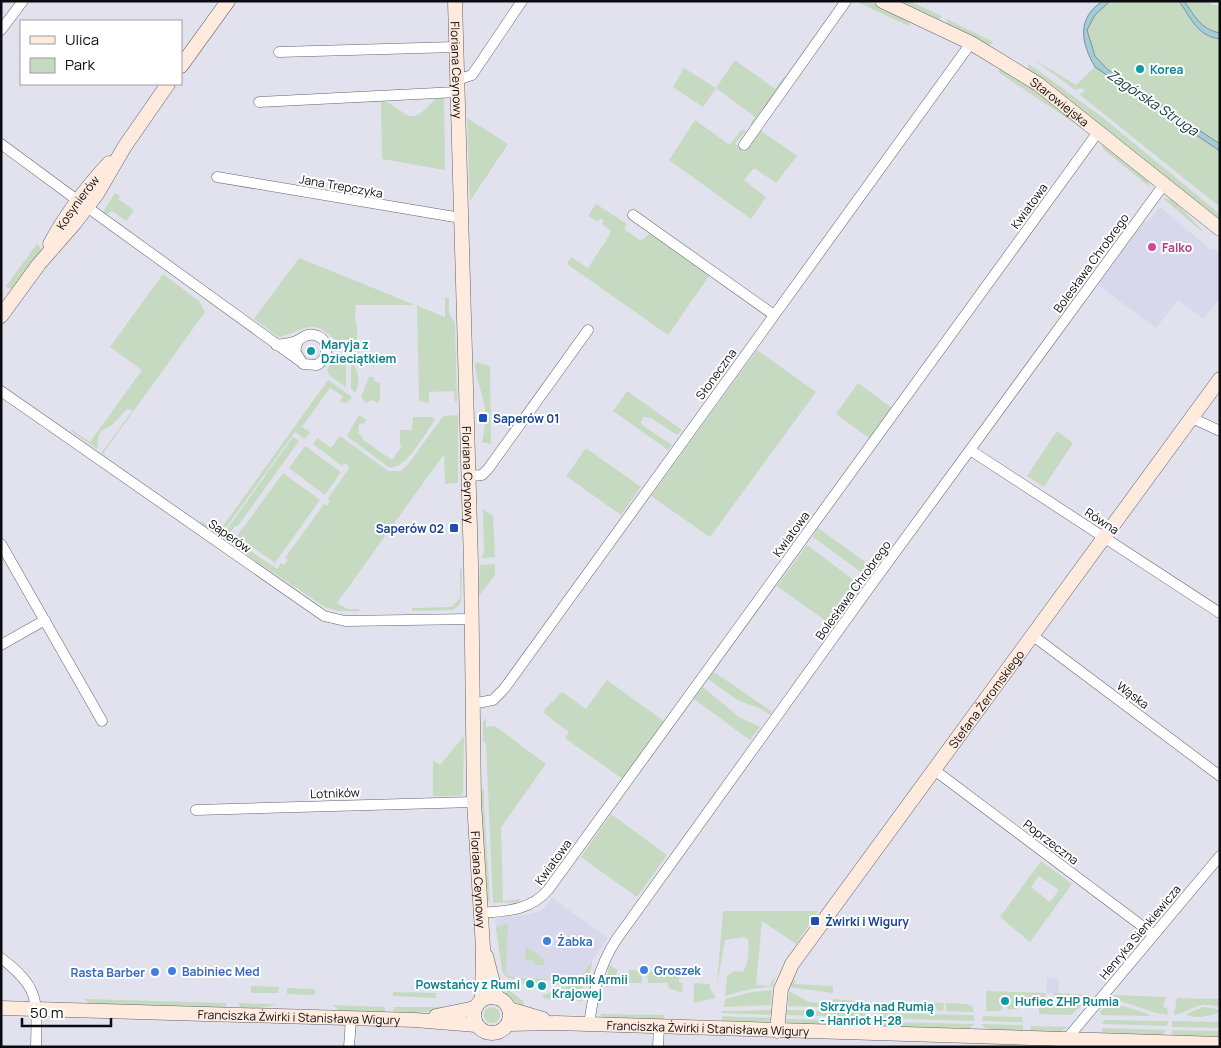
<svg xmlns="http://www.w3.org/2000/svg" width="1221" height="1048" viewBox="0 0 1221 1048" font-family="Manrope,sans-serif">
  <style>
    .built { fill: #d7d8eb }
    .green { fill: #c5dac0; fill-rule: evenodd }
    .water { fill: #a3ccd6; stroke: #76929b }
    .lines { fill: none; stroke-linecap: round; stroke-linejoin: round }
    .street-casing { stroke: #63646e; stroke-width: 11 }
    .secondary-casing { stroke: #63646e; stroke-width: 15 }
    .street { stroke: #fff; stroke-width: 10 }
    .secondary { stroke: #ffebde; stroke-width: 14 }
    .culture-dot { fill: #0f9aa8; stroke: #fff; stroke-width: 2 }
    .hotel-dot { fill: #d1479c; stroke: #fff; stroke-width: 2 }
    .transit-dot { fill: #1a4fb4; stroke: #fff; stroke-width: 2 }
    .shop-dot { fill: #3f7fe0; stroke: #fff; stroke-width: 2 }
    .labels { text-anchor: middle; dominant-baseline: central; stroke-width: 4; stroke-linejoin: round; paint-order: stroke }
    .culture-label { font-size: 12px; font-weight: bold; fill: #0d838f; stroke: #fff; text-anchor: start }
    .street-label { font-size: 12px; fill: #0c0c10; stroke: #fff }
    .hotel-label { font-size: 12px; font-weight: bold; fill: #b23c85; stroke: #fff; text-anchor: start }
    .transit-label { font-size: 12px; font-weight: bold; fill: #164399; stroke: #fff; text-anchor: start }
    .shop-label { font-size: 12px; font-weight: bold; fill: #366cbe; stroke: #fff; text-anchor: start }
    .water-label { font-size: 14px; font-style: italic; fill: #133a42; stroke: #fff }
  </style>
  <rect width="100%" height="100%" fill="#e1e2ee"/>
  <path class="built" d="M1160,207L1211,250L1213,248L1220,254V298L1204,319L1178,300L1156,328L1098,285L1144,221L1147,223Z
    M552,898L608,938L579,979L506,977L502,971L495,921L497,918L529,914L542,910Z
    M1047,978L1059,979L1058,994L1046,993Z"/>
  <path class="green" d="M860,1H868L909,20V26L859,3Z
    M903,1H909L942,16L938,20L904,4Z
    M1109,1H1209L1212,5H1220V207L1079,94L1085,91L1081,88L1075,90L1032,58L1076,85L1095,67V56L1087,30L1095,15Z
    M947,19L993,42L989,46L986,45L947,24Z
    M735,60L775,89L784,77L786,78L753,125L750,124L755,117L716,88L703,107L673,87L684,68L716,88Z
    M1029,64L1102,117L1220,214V222L1119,139L1027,71Z
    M1000,69L1040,94L1086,131L998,72Z
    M437,97H444L445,170L382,159L381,102L345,103C350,100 358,101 364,100C368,100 376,98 380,99C411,111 406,132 437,97Z
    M467,118L508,144L470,201Z
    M695,120L730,145L741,130H744L746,131L735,143L744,153L760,130L797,156L776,183L754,168L744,180L766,197L751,219L669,160Z
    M1101,144L1147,179L1151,188L1104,150Z
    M115,193L120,196L118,199L134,210L126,221L112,211L106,215L103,212Z
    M1163,198L1173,200L1202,230H1200Z
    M596,204L627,224L624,229L641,241L650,233L709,276L668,335L567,264L571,257L588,268L609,236L611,231L602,224L604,221L600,218L598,222L588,216Z
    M37,244L42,249L14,288L10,289L6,286Z
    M299,258L445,317V298H449V313L455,323L457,401L455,402L454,391L429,392V403L419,401L417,305H356C356,309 355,312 355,315C356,324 362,343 350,348V343C327,342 331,328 312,327C302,326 292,335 279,337L254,319Z
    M163,274L199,301L205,312L104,452L105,456L102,452L133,410L127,409L111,426L101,431L98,438L97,449L71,431L72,430L90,442L142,370L110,347Z
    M757,350L816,392L710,537L651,496Z
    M340,356L346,357V387L330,376L327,370L332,362L339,359Z
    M351,360C358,368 361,383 355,393L351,389Z
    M475,362L490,366L491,444L482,442C485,430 487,412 483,399C480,386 475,376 475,362Z
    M369,377H373L375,382H380V399L378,403L373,400L366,403L361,397Z
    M328,380L352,397L347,403L340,402L343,396L330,388L302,427L310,432L305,439L295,432L223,532L277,569L281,563L284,565L288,560L285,558L324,504L327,506L330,501L328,498L350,467L345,463L342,466L313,444L317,438L331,448L340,436L388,471H401L406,467L441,419L444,416L458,415V483L445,484L444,454L337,603L348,609H359V611H338L325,607L199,523L201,521L218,533Z
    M858,383L892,408L870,439L836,414Z
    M627,391L682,430L677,435L651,418L643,417L641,423L642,425L672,445L668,450L613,411Z
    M359,415L367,420L364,423L359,424L358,433L363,437L362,439L392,460L402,446L400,445V430H412L413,417H432L435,420C425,433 405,472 388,467L347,436Z
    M1057,431L1073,443L1044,487L1027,476Z
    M293,437L299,441L237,527L235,526L229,534L225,532Z
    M305,446L341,472L325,495L289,468Z
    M586,448L641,487L621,515L566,476Z
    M283,473L320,500L275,563L237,536Z
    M483,509L493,516L495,557L481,558L484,552Z
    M818,528L875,569L869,578L813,537Z
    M807,545L863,587L834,627L777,586Z
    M495,564V575L478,597L480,565Z
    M460,568L462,569L461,602L454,610L412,611V608L452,607L460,598Z
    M714,672L771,711L772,712L770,715C761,708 755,706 745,703C733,699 720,687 708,679Z
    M607,680L665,722L624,780L565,738L569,732L545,714L544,710L562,692L586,709Z
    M703,687L739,717L760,727L750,740L694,699Z
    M486,718V727L495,726L546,764L501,827L503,901L521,899L518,902L493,903L486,744L483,741V722Z
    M464,736L463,793L460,796H433V760L440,765Z
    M484,789V804L490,902L487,899L485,887L480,793Z
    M611,814L667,855L637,897L581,857Z
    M1041,861L1072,884L1030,942L1000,917ZM1039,876L1059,890L1050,902L1031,887Z
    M723,911H818L796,944L762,921L756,985L769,986L775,976L773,986L746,990L725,996L727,976L734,971L743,972C749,963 749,950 748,939L744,937L725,940L717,984Z
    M508,923L506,975L515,977L514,980L506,977L502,971L496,927Z
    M526,947L545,960L543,965H534V961L525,960Z
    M592,961C592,982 574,980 558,985C551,975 540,981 531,986L523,984L519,978L579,979Z
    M609,965L618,970L612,986L606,987Z
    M629,969L642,972V983H622L624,973L629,975Z
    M652,970L680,971L679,982L683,983L682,993L669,988L668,983H648L647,972H651Z
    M794,976L795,984L833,986V993L790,987Z
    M583,982L582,1001L545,999L542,996L560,988Z
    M500,983L523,1001L525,1008L509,998Z
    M694,983L710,984V989L716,998L694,1003Z
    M251,986L279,987L278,993H251Z
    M287,988L315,989V995L287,994Z
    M772,990L771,1005L724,1007L725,999L752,992Z
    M789,991L809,1002L821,1003L822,1007L788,1006Z
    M986,991L1046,993L1044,1004L1009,1010L1007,1007V1001L1005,1000L1001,1011H986Z
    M393,992L436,993V998L393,996Z
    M1053,993L1091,995L1087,999L1077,998L1056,1000Z
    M1113,995L1166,997L1163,1007L1167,1008L1168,1015L1156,1013L1112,998Z
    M1177,998L1220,999V1007C1194,1000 1195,1011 1174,1015Z
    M85,999L226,1003L227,1002L225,1008L89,1004Z
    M833,999L857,1001L866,1009L833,1008Z
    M914,1002L944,1003L943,1011L913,1007Z
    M1110,1002L1148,1014L1149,1016L1101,1015L1100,1012Z
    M238,1003L277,1004L259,1009H242Z
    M946,1003L967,1004L973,1007L974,1012L946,1011Z
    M1080,1003L1081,1006L1071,1015L1039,1014V1008Z
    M332,1005L385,1007V1013L341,1012Z
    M394,1007H454L413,1014L393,1013Z
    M1203,1007L1217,1009L1220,1012C1212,1016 1193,1020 1186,1014Z
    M484 1015a8 8 0 1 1 16 0a8 8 0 1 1-16 0Z
    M774,1010L773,1015L722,1013V1011Z
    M785,1010L866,1012L867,1017L785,1015Z
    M879,1013L974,1015V1021L878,1018Z
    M600,1014L664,1015V1021L603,1018Z
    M722,1016L772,1018L768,1023H726L722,1021Z
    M983,1016L1022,1017L1023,1022L982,1021Z
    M786,1019L866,1021L860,1027L788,1023Z
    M1105,1020L1168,1021L1167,1026L1102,1024Z
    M1172,1021L1220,1022V1028L1172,1027Z
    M880,1022L974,1024L968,1030L885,1027Z
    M982,1024L1023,1025V1032L986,1030Z
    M1031,1026L1069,1027L1058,1033L1030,1032Z
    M1102,1028L1166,1030L1162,1036L1102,1034Z
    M1172,1030L1220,1031V1038L1176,1036L1172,1034Z"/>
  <path class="water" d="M1103,1H1110L1095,15L1087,30L1095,56L1107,69L1220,144V151L1095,67C1081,43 1076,18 1103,1Z
    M1179,1H1184C1195,16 1200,29 1220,33V39C1197,36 1191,18 1179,1Z"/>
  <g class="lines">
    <defs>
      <path id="street" d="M1,30L23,1
        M279,52L456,47
        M457,80L472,75L522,1
        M259,102L457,92
        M1,144L77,200
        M744,145L846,1
        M217,177L461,218
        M87,207L300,361
        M633,215L774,315
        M276,345C282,344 290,344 296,341C303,338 306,333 314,335C331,338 329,358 317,365L303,364L295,351L298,341
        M1,391L324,616L345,621L471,619
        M1192,418L1220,431
        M970,450L1220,613
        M469,476L482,475L488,469L588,330
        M1,544L102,721
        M1032,635L1220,776
        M1,645L45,620
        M472,704L493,700L504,689L971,43
        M933,769L1154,935
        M196,810L474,802
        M480,913C506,911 530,911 548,890L1098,132
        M1,958C40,988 37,1000 36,1047
        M589,1025C593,994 599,966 616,940L869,588L1165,183
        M349,1047L351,1019
        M658,1047L659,1027
        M1060,1047L1220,856"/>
      <g id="secondary">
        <path id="s1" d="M455,1L471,564L474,802L483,948L482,1000"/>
        <path id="s2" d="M882,1L971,43L1038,84L1220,229"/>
        <path d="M181,66L228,1"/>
        <path id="s3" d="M50,244C66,214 86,188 109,163"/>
        <path d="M1,316L39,264L74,224L97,194L125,146L168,84"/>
        <path d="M486,956L497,998"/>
        <circle cx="492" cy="1015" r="18"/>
        <path id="s4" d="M1,1008L415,1020L476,1025"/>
        <path d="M509,1009L543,1019"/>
        <path d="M436,1016L475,1008"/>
        <path id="s5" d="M508,1024L556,1023L1220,1044"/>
        <path id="s6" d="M777,1031L781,989L792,964L1220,379"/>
      </g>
    </defs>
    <use href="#street" class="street-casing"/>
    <use href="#secondary" class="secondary-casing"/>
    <use href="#street" class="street"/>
    <use href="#secondary" class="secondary"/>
  </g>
  <g class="culture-dot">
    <circle cx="1140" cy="69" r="5"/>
    <circle cx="311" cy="351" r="5"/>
    <circle cx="530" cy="984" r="5"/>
    <circle cx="542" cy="986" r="5"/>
    <circle cx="1005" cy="1001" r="5"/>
    <circle cx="810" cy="1013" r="5"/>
  </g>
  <circle class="hotel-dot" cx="1152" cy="247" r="5"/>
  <g class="transit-dot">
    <rect x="478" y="413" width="10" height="10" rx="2.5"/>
    <rect x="449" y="523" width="10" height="10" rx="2.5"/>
    <rect x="810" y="916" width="10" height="10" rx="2.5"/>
  </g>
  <g class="shop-dot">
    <circle cx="547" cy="941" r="5"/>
    <circle cx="644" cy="970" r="5"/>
    <circle cx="172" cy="971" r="5"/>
    <circle cx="155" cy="972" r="5"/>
  </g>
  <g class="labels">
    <g class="culture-label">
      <text x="1150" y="69">Korea</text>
      <text x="321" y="344">Maryja z<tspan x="321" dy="14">Dzieciątkiem</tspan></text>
      <text x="552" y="979">Pomnik Armii<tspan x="552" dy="14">Krajowej</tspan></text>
      <text x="520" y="984" text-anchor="end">Powstańcy z Rumi</text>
      <text x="1015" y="1001">Hufiec ZHP Rumia</text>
      <text x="820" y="1006">Skrzydła nad Rumią<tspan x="820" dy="14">- Hanriot H-28</tspan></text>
    </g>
    <g class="street-label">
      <text stroke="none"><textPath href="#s1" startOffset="69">Floriana Ceynowy</textPath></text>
      <text stroke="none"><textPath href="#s2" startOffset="205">Starowiejska</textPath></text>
      <text transform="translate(341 186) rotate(10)">Jana Trepczyka</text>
      <text stroke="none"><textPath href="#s3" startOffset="50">Kosynierów</textPath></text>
      <text transform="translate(1029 206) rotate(-54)">Kwiatowa</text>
      <text transform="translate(1091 263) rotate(-54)">Bolesława Chrobrego</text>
      <text transform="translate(716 374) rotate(-54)">Słoneczna</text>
      <text stroke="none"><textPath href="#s1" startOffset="474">Floriana Ceynowy</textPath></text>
      <text transform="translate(1102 521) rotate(33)">Równa</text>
      <text transform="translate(791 534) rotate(-54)">Kwiatowa</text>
      <text transform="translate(230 536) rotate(35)">Saperów</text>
      <text transform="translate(853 590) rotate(-54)">Bolesława Chrobrego</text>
      <text transform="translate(1133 695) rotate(37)">Wąska</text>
      <text stroke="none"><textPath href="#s6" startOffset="398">Stefana Żeromskiego</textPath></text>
      <text transform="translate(335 793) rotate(-2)">Lotników</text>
      <text transform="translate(1051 842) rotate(37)">Poprzeczna</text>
      <text transform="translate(553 862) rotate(-54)">Kwiatowa</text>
      <text stroke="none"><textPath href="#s1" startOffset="879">Floriana Ceynowy</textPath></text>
      <text transform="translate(1140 932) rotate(-50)">Henryka Sienkiewicza</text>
      <text stroke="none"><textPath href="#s4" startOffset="298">Franciszka Żwirki i Stanisława Wigury</textPath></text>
      <text stroke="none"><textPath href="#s5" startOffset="200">Franciszka Żwirki i Stanisława Wigury</textPath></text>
    </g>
    <g class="hotel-label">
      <text x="1162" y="247">Falko</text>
    </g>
    <g class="transit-label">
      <text x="493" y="418">Saperów 01</text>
      <text x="444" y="528" text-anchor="end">Saperów 02</text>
      <text x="825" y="921">Żwirki i Wigury</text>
    </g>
    <g class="shop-label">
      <text x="557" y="941">Żabka</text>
      <text x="654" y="970">Groszek</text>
      <text x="182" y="971">Babiniec Med</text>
      <text x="145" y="972" text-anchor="end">Rasta Barber</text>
    </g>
    <g class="water-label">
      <text transform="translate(1153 102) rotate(34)">Zagórska Struga</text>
    </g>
  </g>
  <rect width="1221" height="1048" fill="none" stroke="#0c0c10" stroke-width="5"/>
  <rect x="20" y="20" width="162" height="65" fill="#ffffff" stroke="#9e9e9f"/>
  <rect x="30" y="36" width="25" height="8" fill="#ffebde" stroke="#9e9e9f"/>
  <text x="65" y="45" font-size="15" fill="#0c0c10">Ulica</text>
  <rect x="30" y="58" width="25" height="15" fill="#c5dac0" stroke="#9e9e9f"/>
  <text x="65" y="70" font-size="15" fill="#0c0c10">Park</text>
  <path d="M22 1018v8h89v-8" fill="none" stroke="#0c0c10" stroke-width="2.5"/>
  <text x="30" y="1018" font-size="15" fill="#0c0c10" stroke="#ffffff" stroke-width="4" paint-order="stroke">50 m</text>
</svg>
